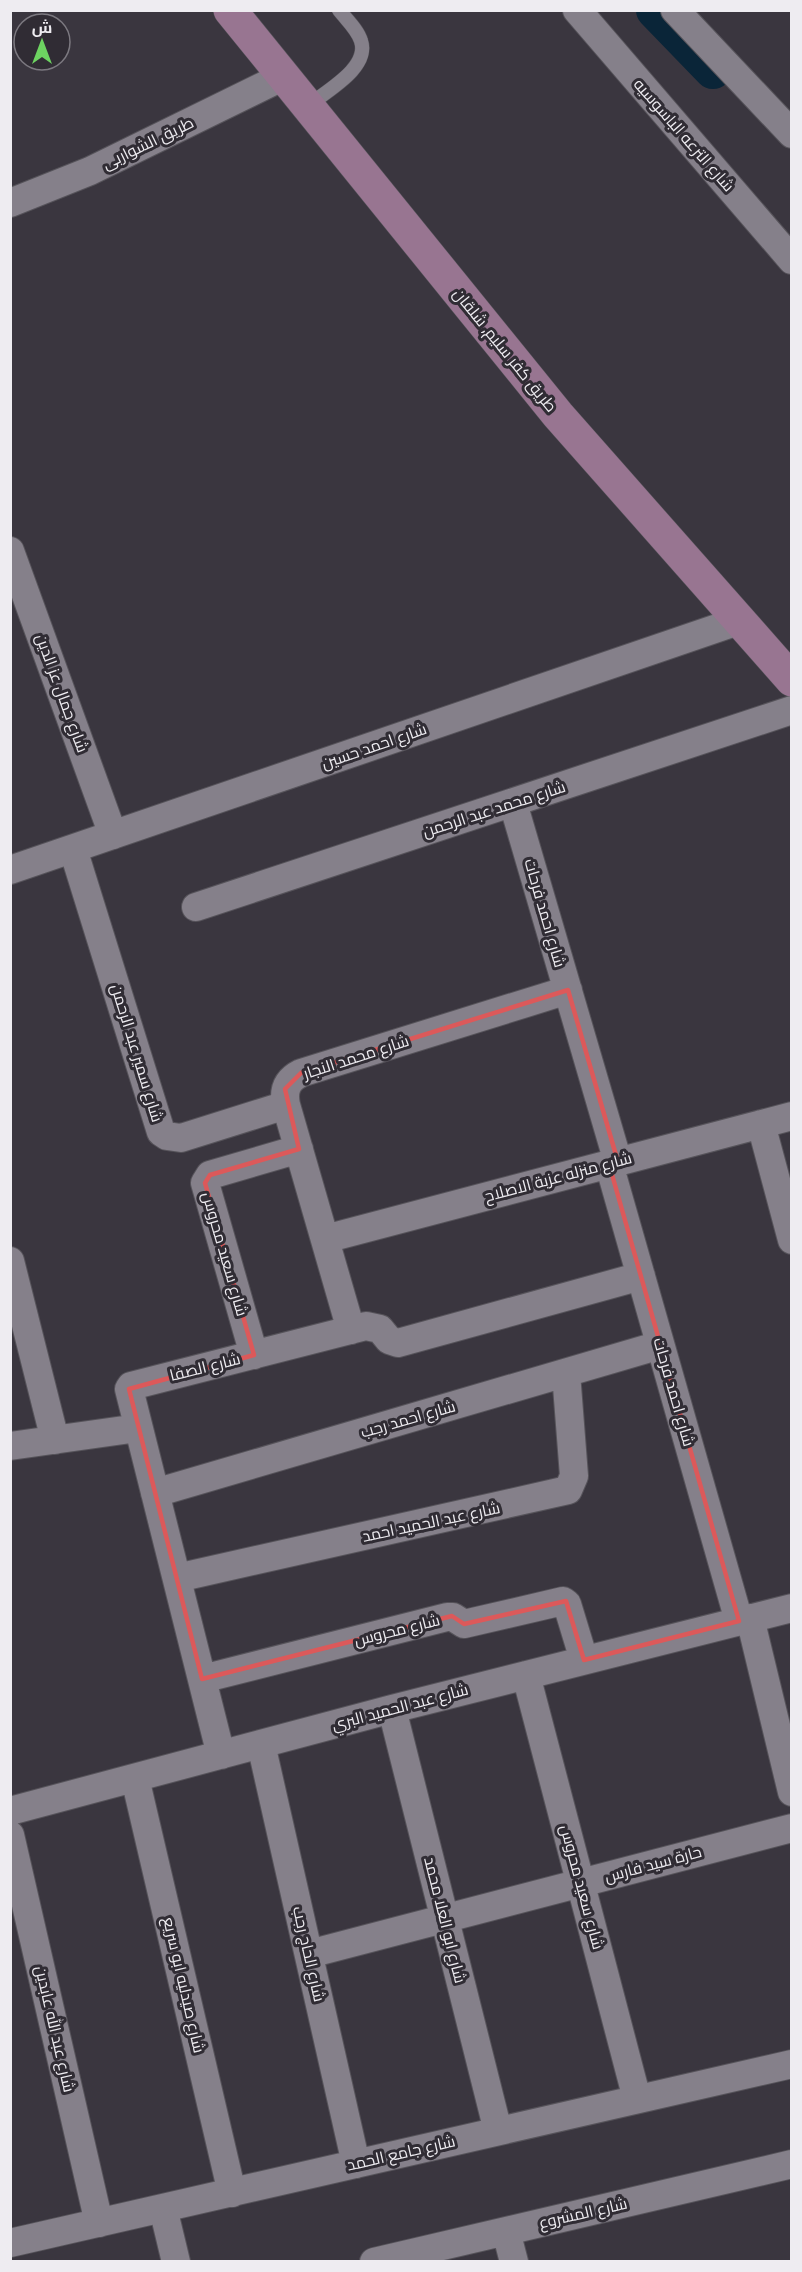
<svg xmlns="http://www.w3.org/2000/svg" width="802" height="2272" viewBox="0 0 802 2272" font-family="Roboto,Cairo,sans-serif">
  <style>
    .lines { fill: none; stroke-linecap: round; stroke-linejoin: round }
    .canal { stroke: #0a2538; stroke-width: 38 }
    .lane-casing { stroke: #56535a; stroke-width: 15 }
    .street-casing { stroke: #56535a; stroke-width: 30 }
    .secondary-casing { stroke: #56535a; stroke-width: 34 }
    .lane { stroke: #85808a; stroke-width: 14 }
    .street { stroke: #85808a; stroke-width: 28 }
    .secondary { stroke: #987591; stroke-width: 33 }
    .marked { fill: none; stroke: #dc595a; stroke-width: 4.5; stroke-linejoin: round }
    .labels { text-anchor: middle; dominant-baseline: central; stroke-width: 6; stroke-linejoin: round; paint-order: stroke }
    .street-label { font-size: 16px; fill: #eeecf1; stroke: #302c34 }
  </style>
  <rect width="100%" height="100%" fill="#3a363f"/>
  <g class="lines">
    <path class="canal" d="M655,10L713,70"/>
    <defs>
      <path id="lane" d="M308,106C326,91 370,68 361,41C358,30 346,19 339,10"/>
      <path id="street" d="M577,10L792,260
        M675,10L792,134
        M10,203L90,171L284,76
        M10,551L113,835
        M513,803L618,1162
        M73,849L161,1132L167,1136L181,1138L286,1105
        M10,870L738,621
        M196,907L792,710
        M761,1124L792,1240
        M609,1164L739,1621
        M325,1239L792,1116
        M10,1261L55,1440
        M351,1330L286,1105C283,1090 287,1080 301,1073L568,990
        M254,1355L205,1183L210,1175L299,1149
        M10,1446L138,1428
        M155,1493L660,1345
        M177,1578L568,1490L574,1476L566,1373
        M750,1618L792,1792
        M526,1675L637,2099
        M202,1679L447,1617H453L464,1624L563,1601L567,1604L584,1660
        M392,1709L498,2131
        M261,1744L356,2164
        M221,1755L129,1389L131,1386L366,1326L380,1329L389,1340L398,1343L641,1276
        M135,1778L232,2193
        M10,1811L392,1709L792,1608
        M10,1835L99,2223
        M309,1954L792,1828
        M163,2208L176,2262
        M506,2231L514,2262
        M10,2243L792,2064
        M374,2262L792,2164"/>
      <path id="secondary" d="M230,10L558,415L792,680"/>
    </defs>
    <use href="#lane" class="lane-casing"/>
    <use href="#street" class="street-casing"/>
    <use href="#secondary" class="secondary-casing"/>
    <use href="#lane" class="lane"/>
    <use href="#street" class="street"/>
    <use href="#secondary" class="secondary"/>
  </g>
  <path class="marked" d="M568,990L618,1162L609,1164L739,1621L584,1660L566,1601L464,1624L452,1616L202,1679L129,1389L254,1355L205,1183L210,1175L299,1149L285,1089L301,1073Z"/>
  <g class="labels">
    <g class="street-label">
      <text transform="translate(684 135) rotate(49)">شارع الترعه الباسوسيه</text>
      <text transform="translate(148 143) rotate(-26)">طريق الشواربى</text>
      <text transform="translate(505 350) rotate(51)">طريق كفر سليم, شلقان</text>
      <text transform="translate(62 693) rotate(70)">شارع جمال عز الدين</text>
      <text transform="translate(374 746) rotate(-19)">شارع احمد حسين</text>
      <text transform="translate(494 809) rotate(-18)">شارع محمد عبد الرحمن</text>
      <text transform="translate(545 913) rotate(74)">شارع احمد فرحات</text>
      <text transform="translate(137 1053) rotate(73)">شارع سمير عبد الرحمن</text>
      <text transform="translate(356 1057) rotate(-18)">شارع محمد النجار</text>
      <text transform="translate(558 1177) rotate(-15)">شارع منزله عزبة الاصلاح</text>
      <text transform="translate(225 1254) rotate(74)">شارع سعيد محروس</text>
      <text transform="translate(205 1367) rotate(-14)">شارع الصفا</text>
      <text transform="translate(674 1392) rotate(74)">شارع احمد فرحات</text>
      <text transform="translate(408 1419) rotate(-16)">شارع احمد رجب</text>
      <text transform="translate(431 1522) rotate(-12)">شارع عبد الحميد احمد</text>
      <text transform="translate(397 1630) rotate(-14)">شارع محروس</text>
      <text transform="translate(400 1707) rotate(-15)">شارع عبد الحميد البري</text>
      <text transform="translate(653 1864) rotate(-15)">حارة سيد فارس</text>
      <text transform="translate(582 1887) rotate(75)">شارع سعيد محروس</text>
      <text transform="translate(445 1920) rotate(76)">شارع ابو العلا محمد</text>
      <text transform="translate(309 1954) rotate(77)">شارع الحاج رجب</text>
      <text transform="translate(184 1985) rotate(77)">شارع صيدليه ابو سريع</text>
      <text transform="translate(55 2029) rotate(77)">شارع عبد الله عابدين</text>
      <text transform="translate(401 2153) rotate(-13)">شارع جامع الحمد</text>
      <text transform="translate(583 2213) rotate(-13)">شارع المشروع</text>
    </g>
  </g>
  <rect width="802" height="2272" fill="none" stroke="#eeecf1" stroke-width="24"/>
  <g transform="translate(42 42)"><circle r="28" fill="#302c34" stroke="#7c7980" stroke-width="1.5"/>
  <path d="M0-4.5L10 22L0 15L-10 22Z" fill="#6dd361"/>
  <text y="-9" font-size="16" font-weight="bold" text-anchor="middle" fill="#eeecf1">ش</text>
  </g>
</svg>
